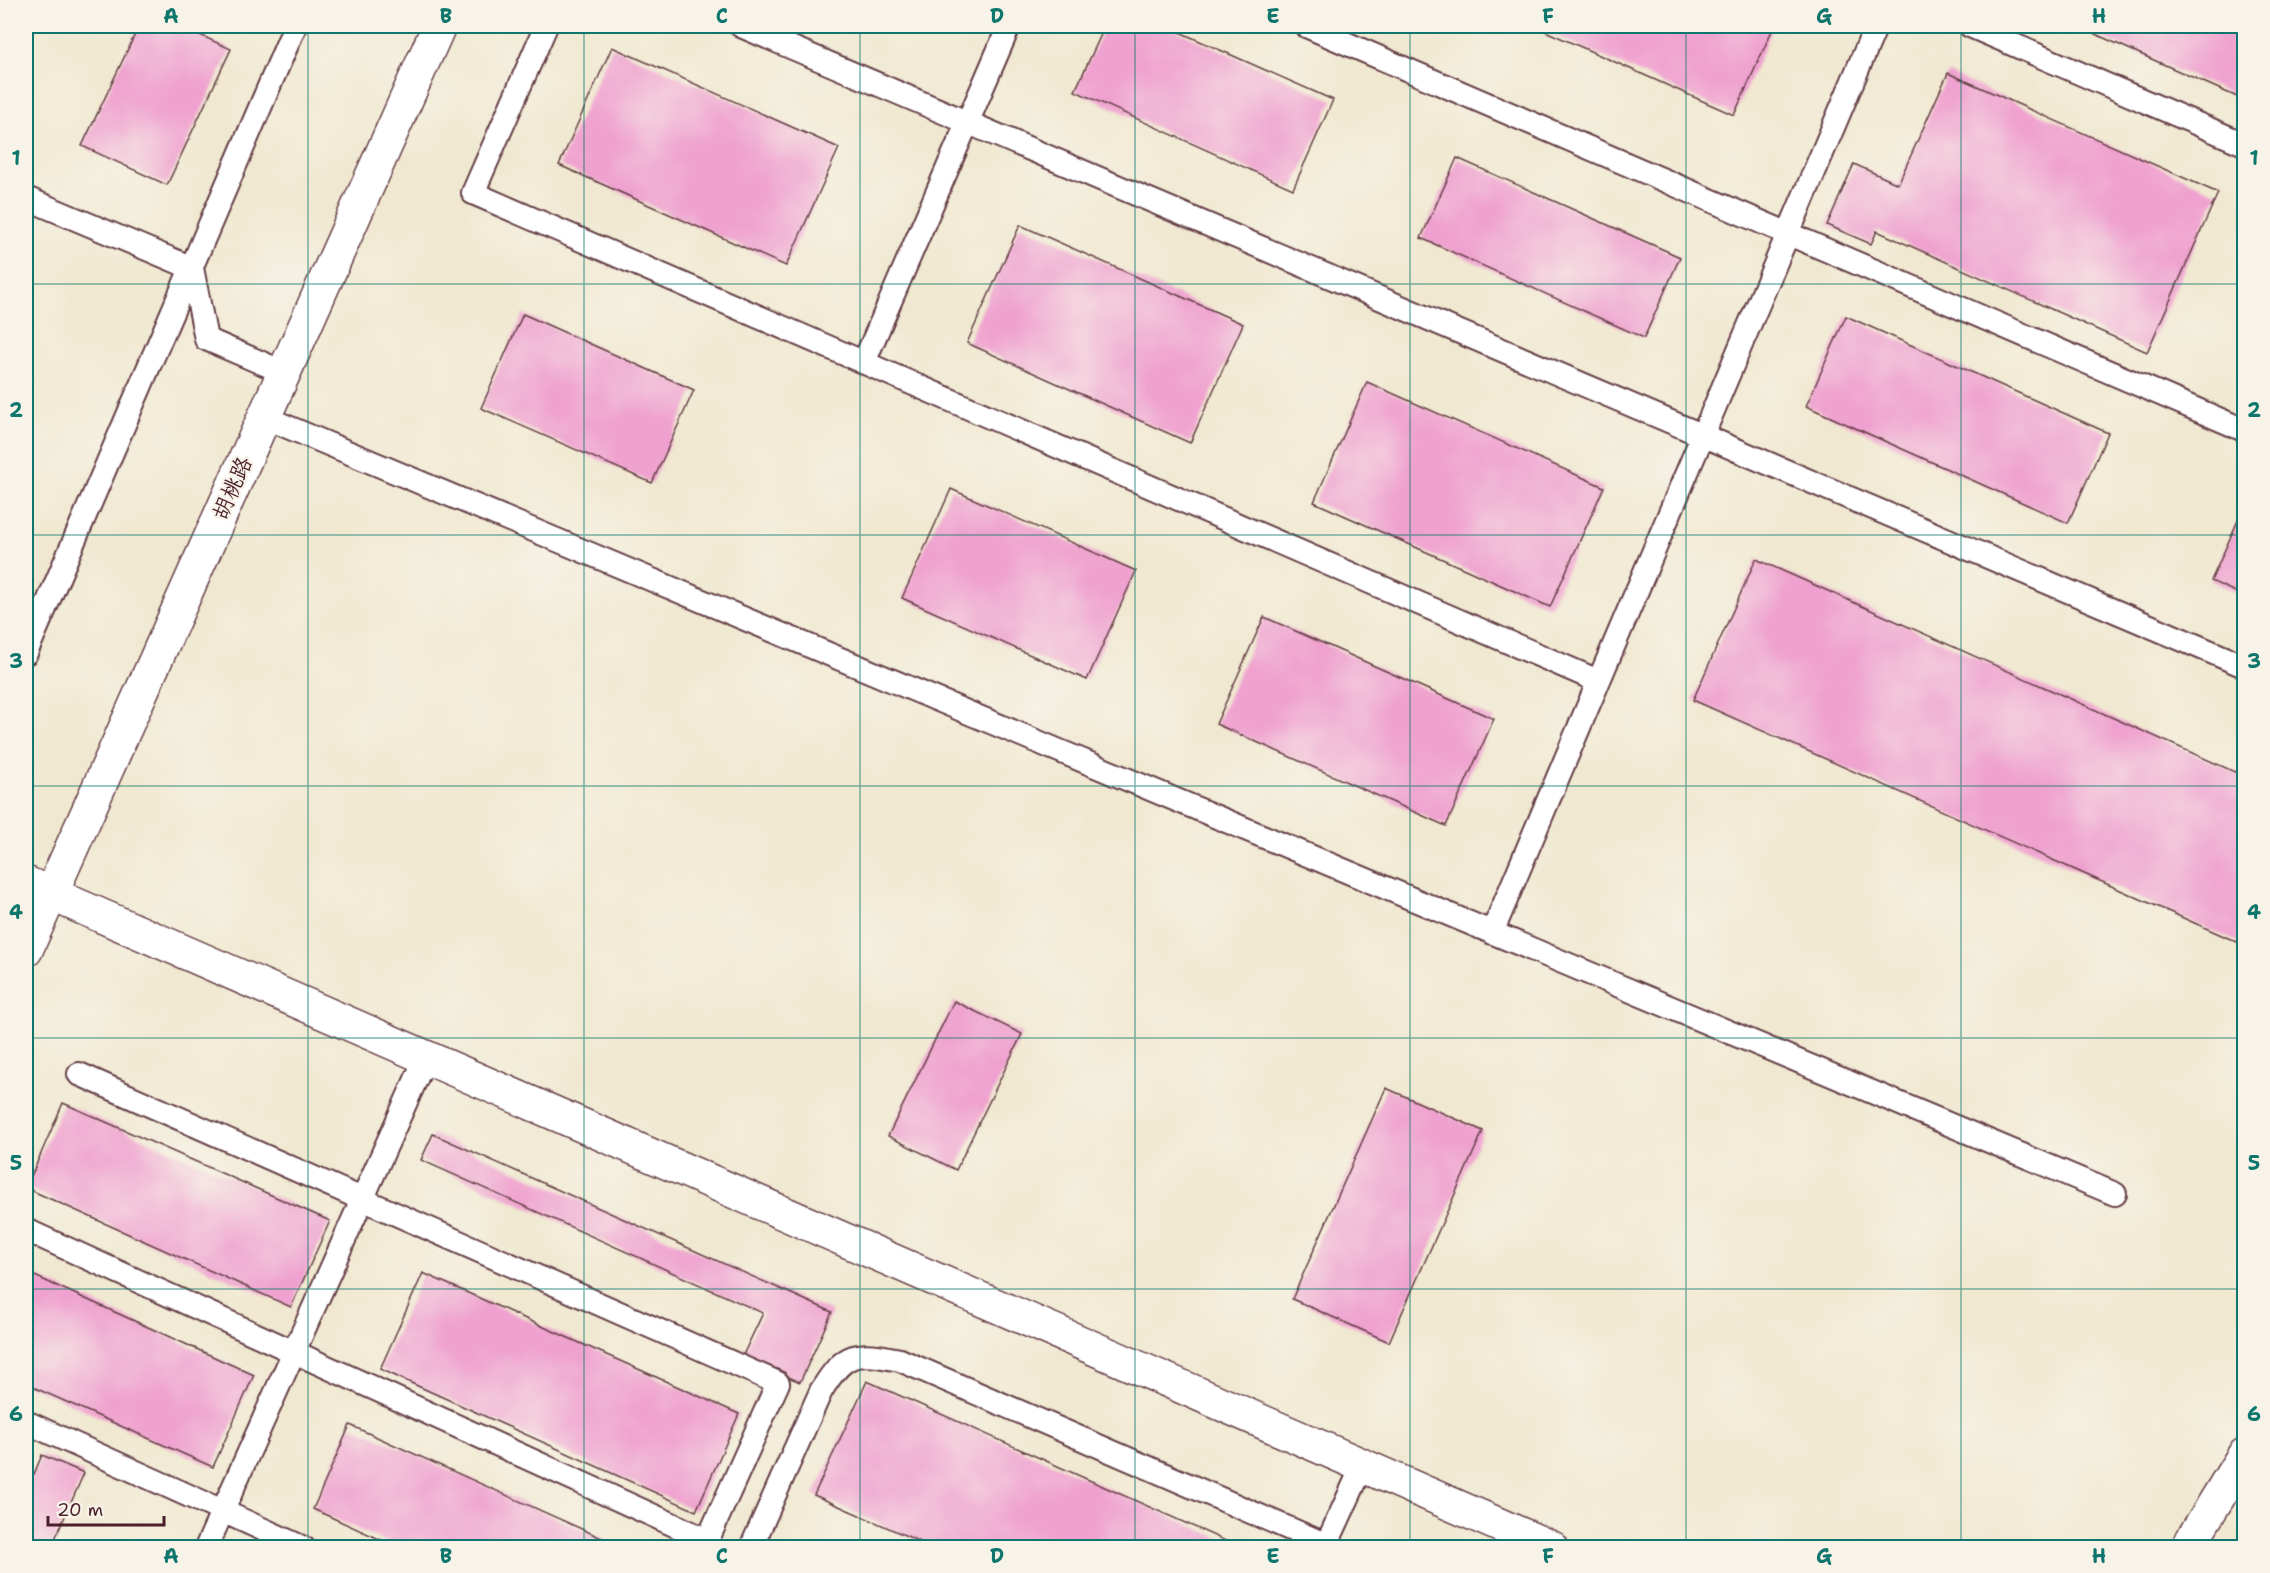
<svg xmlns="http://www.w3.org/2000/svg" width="2270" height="1573" viewBox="0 0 2270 1573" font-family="'Shantell Sans','LXGW WenKai TC',sans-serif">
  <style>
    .building { fill: #efa2cf }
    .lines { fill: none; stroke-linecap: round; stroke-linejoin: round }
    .service-casing { stroke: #633d44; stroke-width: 26 }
    .tertiary-casing { stroke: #633d44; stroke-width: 36 }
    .service { stroke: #fff; stroke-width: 22 }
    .tertiary { stroke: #fff; stroke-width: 33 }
    .grid { fill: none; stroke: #0f766e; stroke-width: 1.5; stroke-opacity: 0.55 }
    .labels { text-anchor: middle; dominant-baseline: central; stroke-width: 4.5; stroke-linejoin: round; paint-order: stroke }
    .street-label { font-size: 22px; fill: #4a1f2b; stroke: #f7f3e8 }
    .neatline { fill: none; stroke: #0f766e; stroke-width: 2 }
    .grid-label { font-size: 20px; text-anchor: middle; font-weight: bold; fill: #0f766e }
  </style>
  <rect width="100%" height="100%" fill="#f7f3e8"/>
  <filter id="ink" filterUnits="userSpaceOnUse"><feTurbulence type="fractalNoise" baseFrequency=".0167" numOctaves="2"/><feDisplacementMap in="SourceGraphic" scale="12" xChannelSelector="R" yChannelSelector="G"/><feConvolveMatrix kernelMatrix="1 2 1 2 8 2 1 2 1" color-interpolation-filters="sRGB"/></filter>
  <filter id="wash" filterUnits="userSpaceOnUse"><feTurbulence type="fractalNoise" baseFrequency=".008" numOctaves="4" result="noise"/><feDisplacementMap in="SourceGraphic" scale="24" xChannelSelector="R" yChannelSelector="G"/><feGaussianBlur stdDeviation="1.35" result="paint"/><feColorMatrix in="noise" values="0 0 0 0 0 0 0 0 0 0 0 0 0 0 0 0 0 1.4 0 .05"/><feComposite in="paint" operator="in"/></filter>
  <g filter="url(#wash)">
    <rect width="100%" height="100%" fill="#f0e8d0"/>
    <g id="blocks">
      <path class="building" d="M139,26H180L231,49L167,185L82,146Z
        M1105,26H1166L1333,100L1293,189L1075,91Z
        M1534,26H1774L1734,115Z
        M2077,26H2244V100Z
        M612,47L839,148L786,266L559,165Z
        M1948,73L2218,193L2147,352L1877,231L1871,244L1827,225L1854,164L1898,184Z
        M1457,158L1680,257L1644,338L1421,238Z
        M1020,225L1243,324L1190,443L967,343Z
        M523,314L694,390L652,483L481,408Z
        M1846,316L2108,433L2068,523L1806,406Z
        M1367,382L1604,487L1550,607L1314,502Z
        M951,489L1136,571L1087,680L902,598Z
        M2244,507V596L2211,581Z
        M1756,559L2244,776V945L1693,700Z
        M1264,617L1494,719L1446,826L1216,724Z
        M954,1001L1022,1034L956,1170L888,1136Z
        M1386,1088L1483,1131L1389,1342L1292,1299Z
        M63,1103L330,1221L291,1307L26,1188Z
        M433,1134L832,1312L800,1382L742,1357L763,1313L421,1160Z
        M26,1272L254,1375L213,1467L26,1384Z
        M423,1273L739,1414L696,1511L380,1369Z
        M867,1381L1237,1546L1236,1548H934L814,1495Z
        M350,1425L624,1548H399L313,1509Z
        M42,1455L84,1473L51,1548H26V1470L34,1474Z"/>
    </g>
  </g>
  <g filter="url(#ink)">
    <use href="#blocks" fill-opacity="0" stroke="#633d44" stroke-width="1.5"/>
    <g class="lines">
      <defs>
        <path id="service" d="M546,26L473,193L1598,681
          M741,26L2244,666
          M1306,26L2244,430
          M1970,26L2244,144
          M26,198L192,268L206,339L283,372
          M864,362L1009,26
          M264,417L2115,1194
          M26,653L295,26
          M1492,933L1876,26
          M79,1074L778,1383L704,1548
          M26,1230L707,1540
          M26,1422L304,1548
          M206,1548L426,1057
          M751,1548L821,1391C845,1351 856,1351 900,1360L1327,1545
          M1325,1548L1363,1465"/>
        <path id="tertiary" d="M26,883L1552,1548
          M26,950L439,26
          M2187,1548L2244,1455"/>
      </defs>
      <use href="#service" class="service-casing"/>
      <use href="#tertiary" class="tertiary-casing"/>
      <use href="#service" class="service"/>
      <use href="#tertiary" class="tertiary"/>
    </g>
  </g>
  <path class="grid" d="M308,26V1548M584,26V1548M860,26V1548M1135,26V1548M1410,26V1548M1686,26V1548M1961,26V1548M26,284H2244M26,535H2244M26,786H2244M26,1038H2244M26,1289H2244"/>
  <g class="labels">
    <g class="street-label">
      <text transform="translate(232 488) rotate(-66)">胡桃路</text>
    </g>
  </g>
  <rect width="2270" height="1573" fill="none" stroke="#f7f3e8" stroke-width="66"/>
  <path d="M48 1516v9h116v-9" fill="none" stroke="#4a1f2b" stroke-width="3"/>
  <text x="57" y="1516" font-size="18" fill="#4a1f2b" stroke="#f7f3e8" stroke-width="4.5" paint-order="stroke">20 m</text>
  <rect x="33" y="33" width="2204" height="1507" class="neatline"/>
  <g class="grid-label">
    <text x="171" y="23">A</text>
    <text x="446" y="23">B</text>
    <text x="722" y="23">C</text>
    <text x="997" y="23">D</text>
    <text x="1273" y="23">E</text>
    <text x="1548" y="23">F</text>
    <text x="1824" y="23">G</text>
    <text x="2099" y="23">H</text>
    <text x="16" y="165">1</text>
    <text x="2254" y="165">1</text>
    <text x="16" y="417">2</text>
    <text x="2254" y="417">2</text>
    <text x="16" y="668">3</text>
    <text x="2254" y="668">3</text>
    <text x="16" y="919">4</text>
    <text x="2254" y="919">4</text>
    <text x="16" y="1170">5</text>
    <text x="2254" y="1170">5</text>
    <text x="16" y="1421">6</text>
    <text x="2254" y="1421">6</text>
    <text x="171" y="1563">A</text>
    <text x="446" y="1563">B</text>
    <text x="722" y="1563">C</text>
    <text x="997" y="1563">D</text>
    <text x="1273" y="1563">E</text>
    <text x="1548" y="1563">F</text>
    <text x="1824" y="1563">G</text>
    <text x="2099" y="1563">H</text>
  </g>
</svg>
